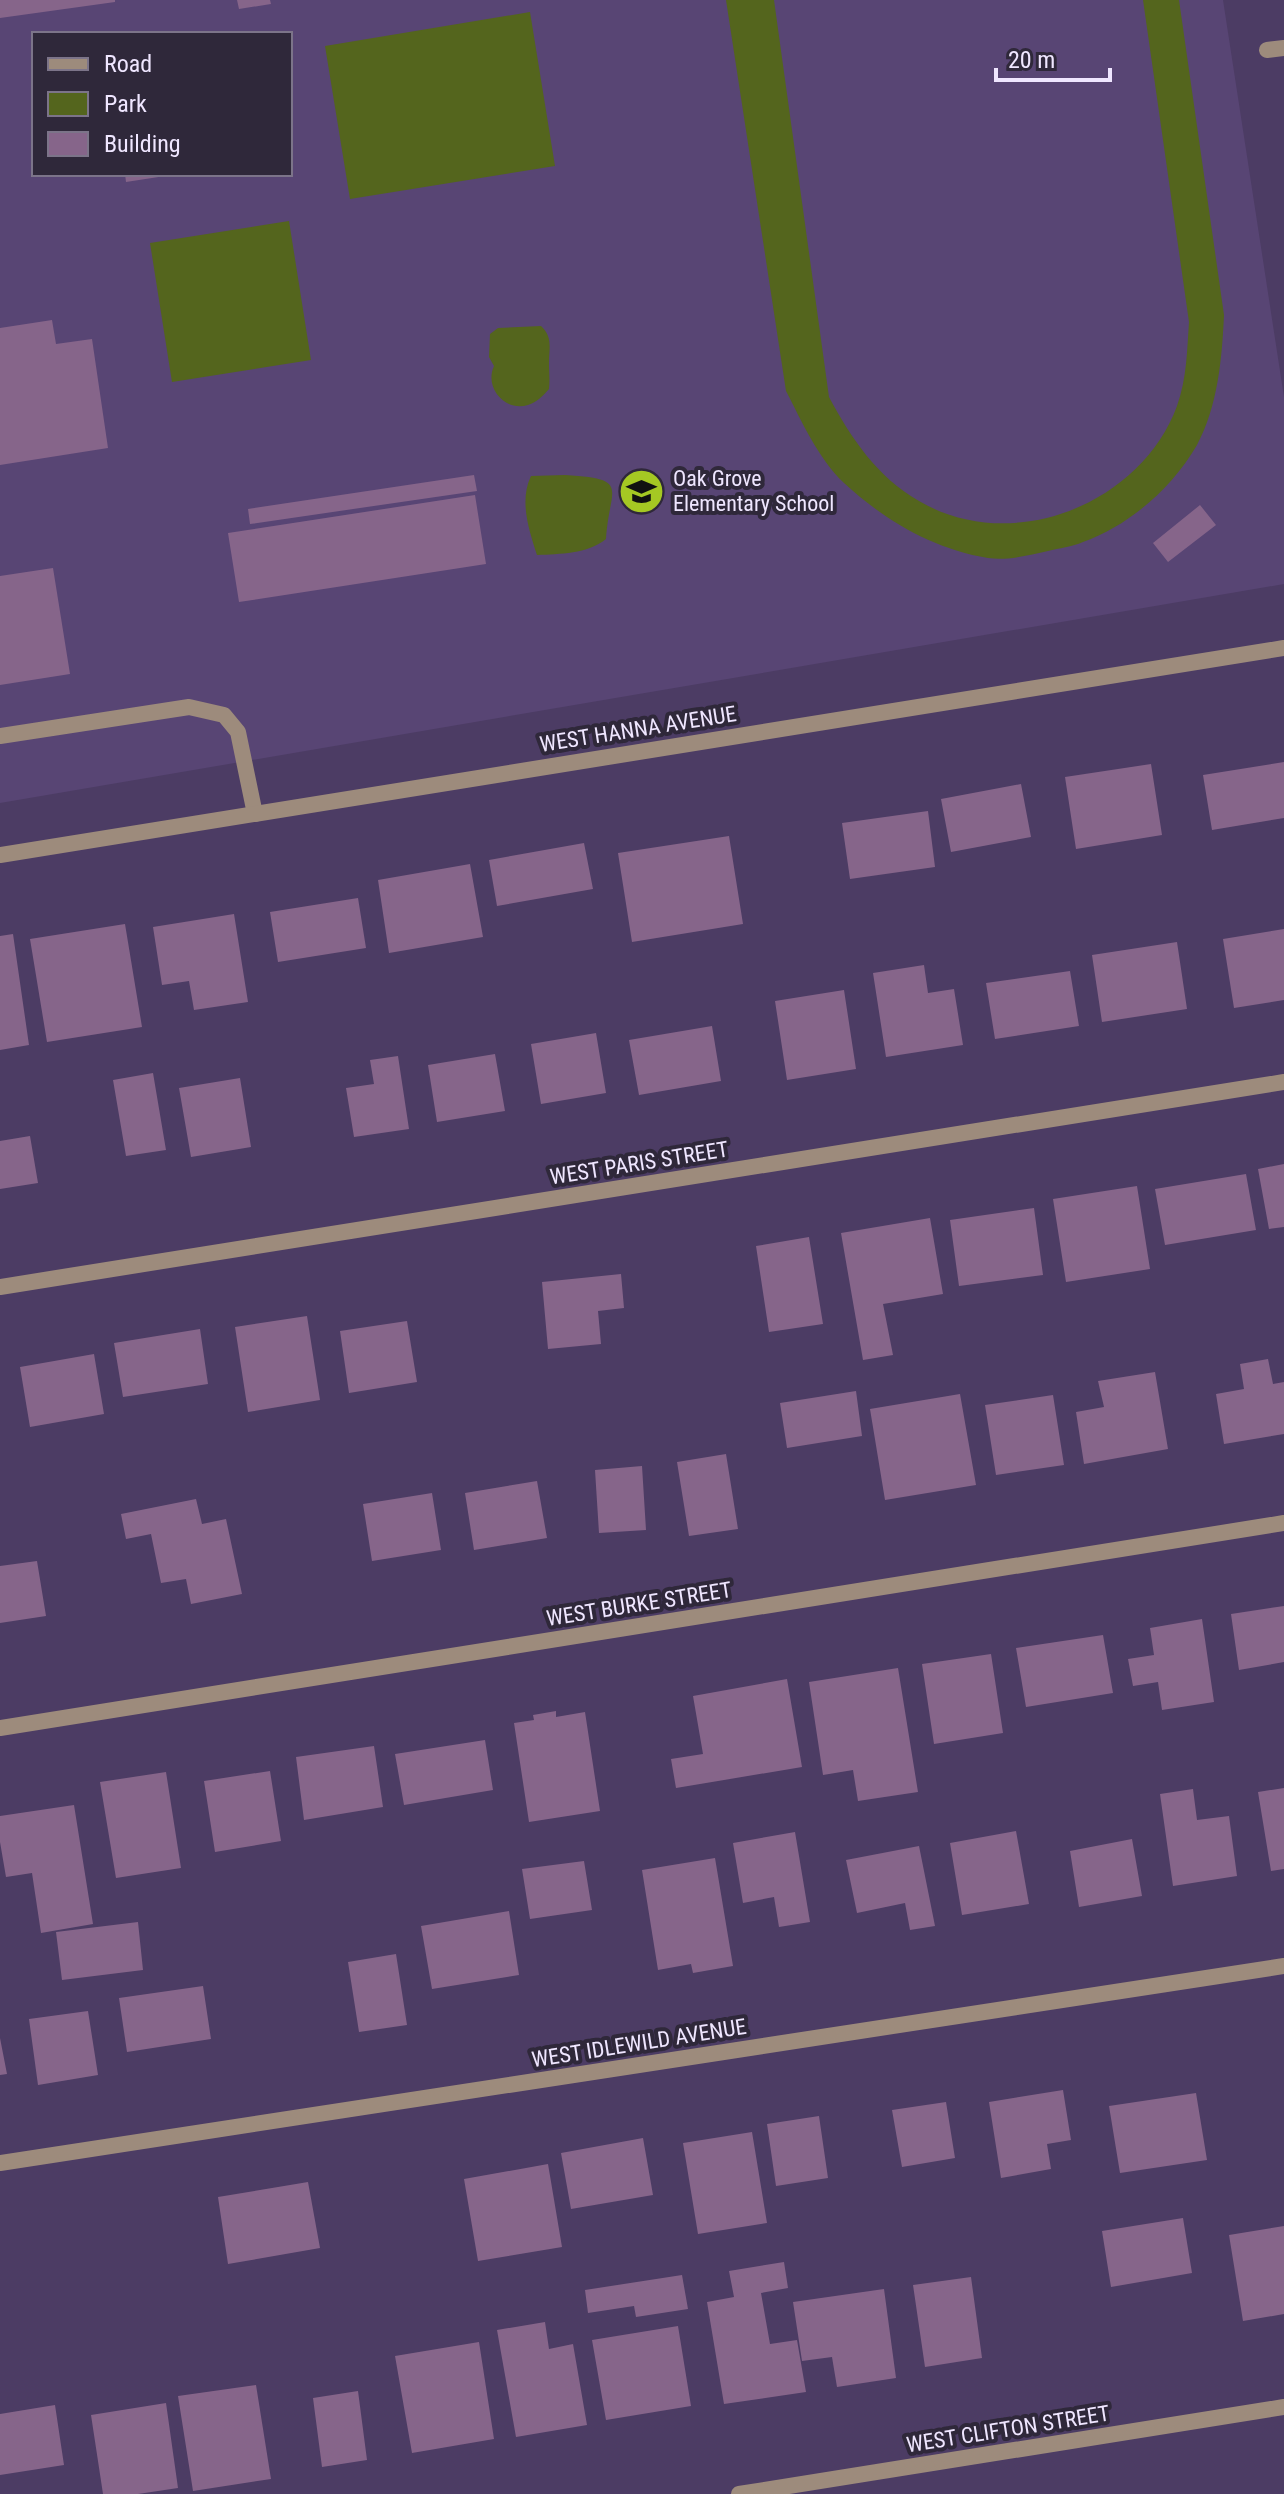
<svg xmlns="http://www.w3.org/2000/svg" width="1284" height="2494" viewBox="0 0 1284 2494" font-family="'Roboto Condensed',sans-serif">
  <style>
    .built { fill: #584574; fill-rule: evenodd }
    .green { fill: #54651d }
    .building { fill: #86658a }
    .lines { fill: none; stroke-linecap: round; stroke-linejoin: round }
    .service { stroke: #9d8b7c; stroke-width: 16 }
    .minor { stroke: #9d8b7c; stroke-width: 16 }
    .labels { text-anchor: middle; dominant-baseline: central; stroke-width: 8; stroke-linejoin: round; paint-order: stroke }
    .poi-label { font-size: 22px; fill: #efe6ff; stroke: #2f283a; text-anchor: start }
    .street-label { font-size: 22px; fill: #efe6ff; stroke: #2f283a }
  </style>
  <rect width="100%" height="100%" fill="#4c3c64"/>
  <path class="built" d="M0,0H1223L1284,397V584L0,803ZM34,34H290V174H34Z"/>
  <path class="green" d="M726,0H774L829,397C851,438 877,477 919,501C1012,556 1141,504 1177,406C1187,378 1187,350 1189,322L1143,0H1179L1224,315C1222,358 1218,406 1197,445C1172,488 1130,525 1083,542C1072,547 1059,548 1048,551C1029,555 1007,561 988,558C933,549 884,520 844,483C818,458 802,422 786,391Z
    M530,12L555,166L350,199L325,46Z
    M289,221L311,360L172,382L150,243Z
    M541,326C553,337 549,348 549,363C549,372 550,380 549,389C543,396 537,402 528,405C505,412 484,388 494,366L489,357L490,334L498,328Z
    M565,475C632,479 609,487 606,539C587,554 560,554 537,555C529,530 519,501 531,476Z"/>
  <path class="building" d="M0,0H115V2L0,18Z
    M237,0H270L271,4L239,9Z
    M125,174H165V176L126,182Z
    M52,320L56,344L92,339L108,448L0,465V328Z
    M474,475L477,491L250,524L248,509Z
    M475,495L486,564L239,602L228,533Z
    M1200,505L1216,525L1168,562L1153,543Z
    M53,568L70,674L0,685V576Z
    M1284,762V818L1212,830L1203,775Z
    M1151,764L1162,835L1076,849L1065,777Z
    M1021,784L1031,837L951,852L941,799Z
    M928,811L935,867L850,879L842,823Z
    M729,836L743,924L632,942L618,853Z
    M584,843L593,889L497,906L489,860Z
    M470,864L483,937L389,953L378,880Z
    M358,898L366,948L278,962L270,912Z
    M234,914L248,1002L194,1010L189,981L162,985L153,927Z
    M125,924L142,1027L47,1042L30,939Z
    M1284,929V1000L1234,1008L1223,939Z
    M13,934L29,1045L0,1050V936Z
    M1177,942L1187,1009L1102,1022L1092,955Z
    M924,965L928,993L954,989L963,1045L886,1057L873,973Z
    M1070,971L1079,1026L995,1039L986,983Z
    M844,990L856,1069L787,1080L775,1001Z
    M712,1026L721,1081L639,1095L629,1040Z
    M596,1033L606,1093L541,1104L531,1044Z
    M495,1054L505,1111L437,1122L428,1065Z
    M398,1056L409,1129L354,1137L346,1088L374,1084L370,1060Z
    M153,1073L166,1150L126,1156L113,1080Z
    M240,1078L251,1147L191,1157L179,1088Z
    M30,1136L38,1183L0,1189V1141Z
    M1284,1164V1227L1269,1229L1258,1169Z
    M1246,1174L1256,1230L1165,1245L1155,1189Z
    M1137,1186L1150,1269L1066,1282L1053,1199Z
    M1034,1208L1043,1275L959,1286L950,1220Z
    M930,1218L943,1294L883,1304L893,1355L863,1360L841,1233Z
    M809,1237L823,1324L769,1332L756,1246Z
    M621,1274L624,1308L598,1311L601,1344L548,1349L542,1282Z
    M307,1316L320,1400L248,1412L235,1327Z
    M407,1321L417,1382L349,1393L340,1331Z
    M200,1329L208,1384L123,1397L114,1343Z
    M94,1354L104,1414L30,1427L20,1367Z
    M1268,1359L1273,1384L1284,1382V1434L1224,1444L1216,1394L1244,1389L1240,1364Z
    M1155,1372L1168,1449L1084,1464L1076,1412L1104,1407L1098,1381Z
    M856,1391L862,1436L787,1448L780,1403Z
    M960,1394L976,1485L885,1500L870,1409Z
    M1053,1395L1064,1465L996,1475L985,1405Z
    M726,1454L738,1529L689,1536L677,1462Z
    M642,1466L646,1530L599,1533L595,1470Z
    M537,1481L547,1538L474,1550L465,1493Z
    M432,1493L441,1550L372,1561L363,1504Z
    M196,1499L202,1524L226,1519L242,1594L191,1604L186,1579L161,1583L151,1534L126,1539L121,1514Z
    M37,1561L46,1616L0,1623V1566Z
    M1284,1606V1662L1239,1670L1231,1614Z
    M1202,1619L1214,1702L1162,1710L1158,1682L1133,1686L1128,1659L1154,1655L1150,1628Z
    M1103,1635L1113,1693L1026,1707L1016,1648Z
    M991,1654L1003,1733L934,1744L922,1664Z
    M898,1668L918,1792L858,1801L853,1770L823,1775L809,1682Z
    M787,1679L802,1767L676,1788L671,1759L703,1754L693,1696Z
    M556,1711V1717L585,1712L600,1811L529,1822L514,1723L534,1720L533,1715Z
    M485,1740L493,1790L404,1805L395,1754Z
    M374,1746L383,1807L304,1820L296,1757Z
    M270,1771L281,1841L215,1852L204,1781Z
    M166,1772L181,1868L116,1878L100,1782Z
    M1284,1788V1869L1271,1871L1258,1792Z
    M1193,1789L1197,1820L1229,1816L1237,1876L1173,1886L1160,1794Z
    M74,1805L93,1924L41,1933L32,1873L6,1877L0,1842V1816Z
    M1016,1831L1029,1904L962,1915L950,1843Z
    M795,1832L810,1922L779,1927L774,1897L743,1903L733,1843Z
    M1132,1839L1142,1896L1079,1907L1070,1851Z
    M919,1846L935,1926L910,1930L905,1903L857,1913L846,1860Z
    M715,1858L733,1966L693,1973L691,1964L658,1970L642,1870Z
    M584,1861L592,1910L530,1919L522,1869Z
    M509,1911L519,1975L432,1989L421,1926Z
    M138,1922L143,1970L62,1980L56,1932Z
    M396,1954L407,2025L359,2032L348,1962Z
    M203,1986L211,2039L127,2052L119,1998Z
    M88,2011L98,2075L38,2085L29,2019Z
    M0,2038L7,2074L0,2075Z
    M1063,2090L1071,2140L1047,2144L1051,2169L1001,2178L989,2102Z
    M1196,2093L1207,2160L1120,2173L1109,2106Z
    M946,2102L955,2158L902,2167L892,2110Z
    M819,2116L828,2178L776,2186L767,2124Z
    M752,2132L767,2223L698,2234L683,2143Z
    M643,2138L653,2195L571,2209L561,2153Z
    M548,2164L562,2247L478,2261L464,2179Z
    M308,2182L320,2248L228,2264L218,2197Z
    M1183,2218L1192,2273L1111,2287L1102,2231Z
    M1284,2226V2314L1243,2321L1229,2235Z
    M784,2262L788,2288L761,2293L770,2344L797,2340L806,2392L724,2404L707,2302L734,2297L729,2271Z
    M682,2275L688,2309L636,2317L634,2306L588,2313L585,2290Z
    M971,2277L982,2358L925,2367L913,2285Z
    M884,2289L896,2378L837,2387L832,2357L802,2361L793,2302Z
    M545,2322L549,2349L573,2344L587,2425L516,2437L497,2330Z
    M678,2326L691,2406L606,2420L592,2340Z
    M479,2342L494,2439L412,2453L395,2356Z
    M256,2385L271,2479L193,2491L178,2396Z
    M358,2391L367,2460L322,2467L313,2398Z
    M166,2403L178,2488L138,2494H103L91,2415Z
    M55,2405L64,2465L0,2475V2414Z"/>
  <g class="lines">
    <path class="service" d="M0,736L189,707L224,715L238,732L255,814"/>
    <path class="minor" d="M1267,50L1284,48
      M0,855L1284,648
      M0,1287L1284,1082
      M0,1728L1284,1523
      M0,2163L1284,1966
      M739,2494L1284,2407"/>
  </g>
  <defs>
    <symbol id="school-disc" viewBox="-11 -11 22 22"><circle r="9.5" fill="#a5c823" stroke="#2f283a"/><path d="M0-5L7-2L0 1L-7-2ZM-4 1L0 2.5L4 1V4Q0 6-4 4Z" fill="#111"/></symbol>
  </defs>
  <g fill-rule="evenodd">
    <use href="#school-disc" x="616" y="466" width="51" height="51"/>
  </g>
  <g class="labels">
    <g class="poi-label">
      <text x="673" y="478">Oak Grove<tspan x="673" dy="25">Elementary School</tspan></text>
    </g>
    <g class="street-label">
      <text transform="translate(638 729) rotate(-9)">WEST HANNA AVENUE</text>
      <text transform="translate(639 1163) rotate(-9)">WEST PARIS STREET</text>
      <text transform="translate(639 1604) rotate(-9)">WEST BURKE STREET</text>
      <text transform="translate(639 2043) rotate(-9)">WEST IDLEWILD AVENUE</text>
      <text transform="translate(1008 2429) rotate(-9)">WEST CLIFTON STREET</text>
    </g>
  </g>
  <rect x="32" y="32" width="260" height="144" fill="#2f283a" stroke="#7c7489" stroke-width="2"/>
  <rect x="48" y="58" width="40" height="12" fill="#9d8b7c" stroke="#7c7489" stroke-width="2"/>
  <text x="104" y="72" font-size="24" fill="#efe6ff">Road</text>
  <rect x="48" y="92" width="40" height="24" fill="#54651d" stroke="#7c7489" stroke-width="2"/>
  <text x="104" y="112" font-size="24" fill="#efe6ff">Park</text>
  <rect x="48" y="132" width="40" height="24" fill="#86658a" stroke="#7c7489" stroke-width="2"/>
  <text x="104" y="152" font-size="24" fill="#efe6ff">Building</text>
  <path d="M996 68v12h114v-12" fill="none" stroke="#efe6ff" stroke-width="4"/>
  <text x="1008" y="68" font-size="24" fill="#efe6ff" stroke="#2f283a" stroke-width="6" paint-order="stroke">20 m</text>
</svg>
